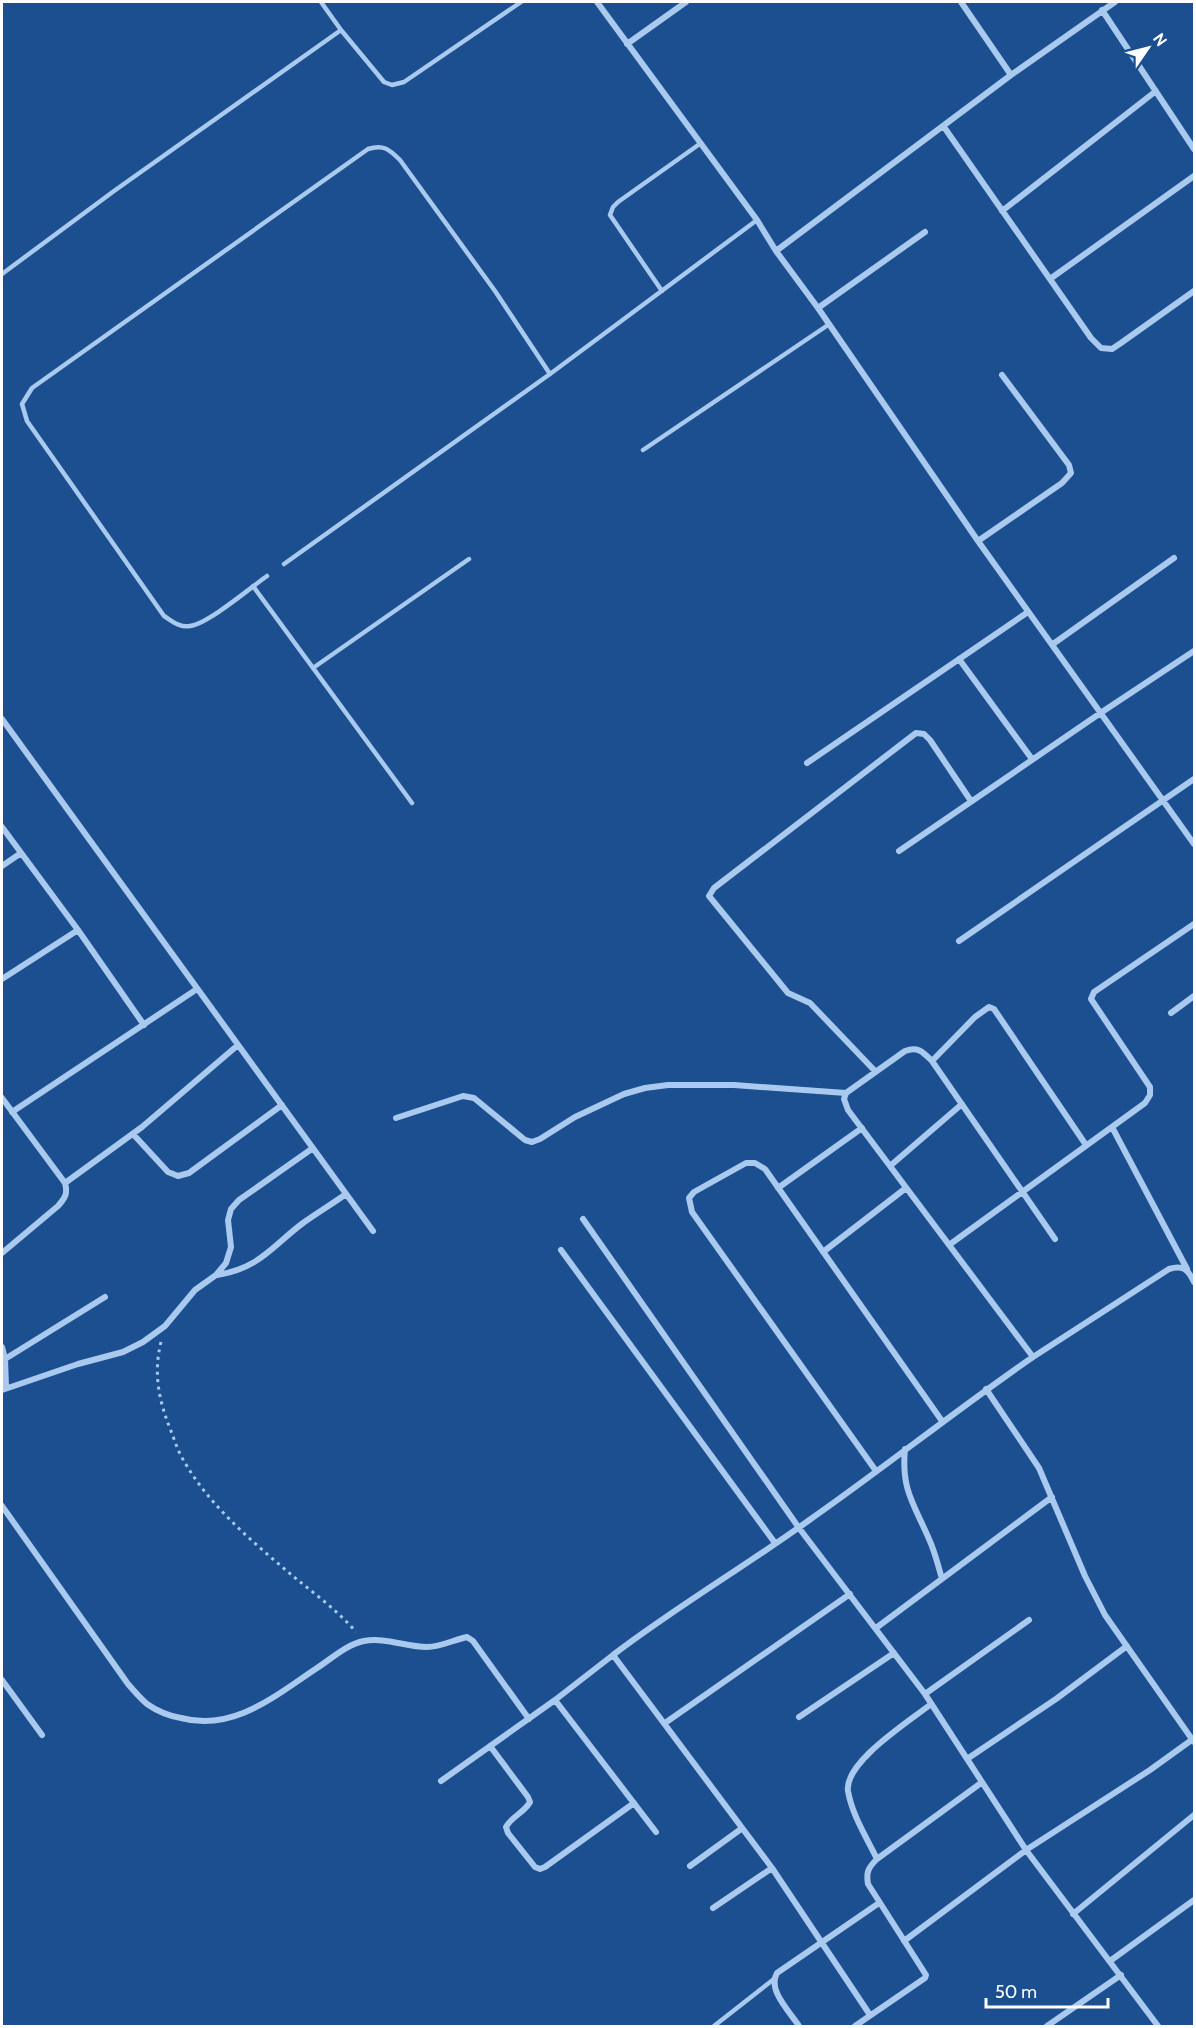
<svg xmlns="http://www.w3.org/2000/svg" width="1196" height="2028" viewBox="0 0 1196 2028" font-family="Cabin,sans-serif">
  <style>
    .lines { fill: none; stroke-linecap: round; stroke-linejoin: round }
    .path { stroke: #a9c9ee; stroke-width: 3; stroke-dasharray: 3 4.5; stroke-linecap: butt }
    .lane { stroke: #a9c9ee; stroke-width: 4.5 }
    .street { stroke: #a9c9ee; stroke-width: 6 }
  </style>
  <rect width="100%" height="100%" fill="#1b4f8f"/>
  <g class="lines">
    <path class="path" d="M161,1342C153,1374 159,1401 171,1431C175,1441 178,1452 184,1461C210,1507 254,1543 294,1577C315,1594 338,1611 356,1632"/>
    <path class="lane" d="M321,2L341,30L384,82L392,85L404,82L521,2
      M2,274L114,191L341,30
      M662,291L610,215L613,207L618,202L701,143
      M643,450L828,325
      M284,564L550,374L757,220
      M267,576C250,588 209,623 190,626C180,628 172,621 164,616L27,421L22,404L32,388L368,149C383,144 389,149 400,160L495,291L550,374
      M253,586L412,803
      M313,668L469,559
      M714,2026L774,1979"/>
    <path class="street" d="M597,2L757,220L776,251L818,308L978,541L1194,844
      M961,2L1011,75
      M1102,10L1194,149
      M627,44L686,2
      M944,127L1091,338L1101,348L1112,349L1121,343L1194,291
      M1002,211L1156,91
      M776,251L1011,75L1115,2
      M1050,279L1194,176
      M818,308L925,232
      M978,541L1062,483L1071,473L1069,465L1002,375
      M1053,644L1174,558
      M959,659L1032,759
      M2,719L373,1231
      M807,763L1028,612
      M2,827L78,930L2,979
      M899,851L1102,712L1194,651
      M2,866L21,853
      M78,930L144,1025
      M959,941L1194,779
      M1171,1013L1194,996
      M932,1061L975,1017L989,1007L994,1009L1086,1145
      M875,1071L810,1003L788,993L709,896L714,888L916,733L924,734L930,740L971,801
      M2,1098L65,1183C68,1194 65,1198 58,1206L2,1253
      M12,1112L197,989
      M396,1118L463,1096L474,1098L525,1140L532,1142L540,1139L575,1117L624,1094L645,1088L668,1085H734L846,1093
      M1112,1127L1187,1269
      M133,1134L168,1172L178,1176L189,1173L282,1105
      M890,1166L962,1104
      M65,1183L142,1127L238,1045
      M778,1188L862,1128
      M583,1219L799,1528L925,1694L1026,1850L1158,2026
      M949,1245L1145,1103L1150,1095V1087L1091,999L1094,992L1100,988L1194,924
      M561,1250L775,1543
      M823,1252L906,1188
      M217,1275C260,1268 271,1247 303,1223C317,1213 332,1204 346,1194
      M2,1347L5,1359L6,1387
      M1033,1357L1169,1269C1183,1265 1188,1269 1194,1282
      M5,1359L105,1297
      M986,1389L1039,1468L1085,1576L1105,1615L1194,1742
      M2,1390L78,1364L123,1352L143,1342L165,1326L195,1290L216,1275L226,1263L231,1247L228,1220L231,1209L239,1200L313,1148
      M905,1449C901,1490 914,1504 929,1539C935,1552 938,1565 942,1579
      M876,1471L692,1212L689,1198L694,1192L746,1163H755L765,1169L942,1421
      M2,1506L128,1684C134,1691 140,1698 147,1704C157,1711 169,1716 181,1718C233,1732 275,1696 317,1668C331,1659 347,1644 364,1641C385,1637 406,1647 427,1647C441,1647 453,1640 467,1637L473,1641L529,1719
      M876,1628L1052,1497
      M2,1680L42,1735
      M925,1694L1029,1620
      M555,1700L656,1832
      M799,1717L894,1653
      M665,1723L850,1594
      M490,1746L528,1797L530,1802C524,1813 512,1816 506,1827L508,1833L535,1867L540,1869L545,1867L634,1803
      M967,1759L1056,1699L1127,1646
      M441,1781L555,1700L613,1655
      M877,1859L981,1783
      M690,1866L741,1829
      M713,1908L772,1868
      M1073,1914L1194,1815
      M904,1941L1026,1850L1150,1770L1193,1739
      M1110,1961L1194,1900
      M870,2015L772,1868L613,1655C676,1607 744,1567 808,1521C884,1468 956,1410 1033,1357L848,1110L844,1099L846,1093L905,1051C918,1046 923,1052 932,1061L1055,1239
      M799,2026C790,2012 767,1990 777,1973L879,1903
      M855,2026L925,1978L926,1975L868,1884C866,1872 868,1868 877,1859C867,1838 852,1815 848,1791C844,1762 910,1721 931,1704
      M1047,2026L1121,1975"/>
  </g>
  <rect width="1196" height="2028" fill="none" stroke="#ffffff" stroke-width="6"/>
  <g transform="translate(1148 48) rotate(55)" stroke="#1b4f8f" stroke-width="4.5" paint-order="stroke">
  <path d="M0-4.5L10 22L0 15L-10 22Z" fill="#ffffff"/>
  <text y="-9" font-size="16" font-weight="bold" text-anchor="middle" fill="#ffffff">N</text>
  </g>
  <path d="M986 1998v9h122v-9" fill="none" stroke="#ffffff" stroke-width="3"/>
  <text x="995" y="1998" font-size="18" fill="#ffffff" stroke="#1b4f8f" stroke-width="4.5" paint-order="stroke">50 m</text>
</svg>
